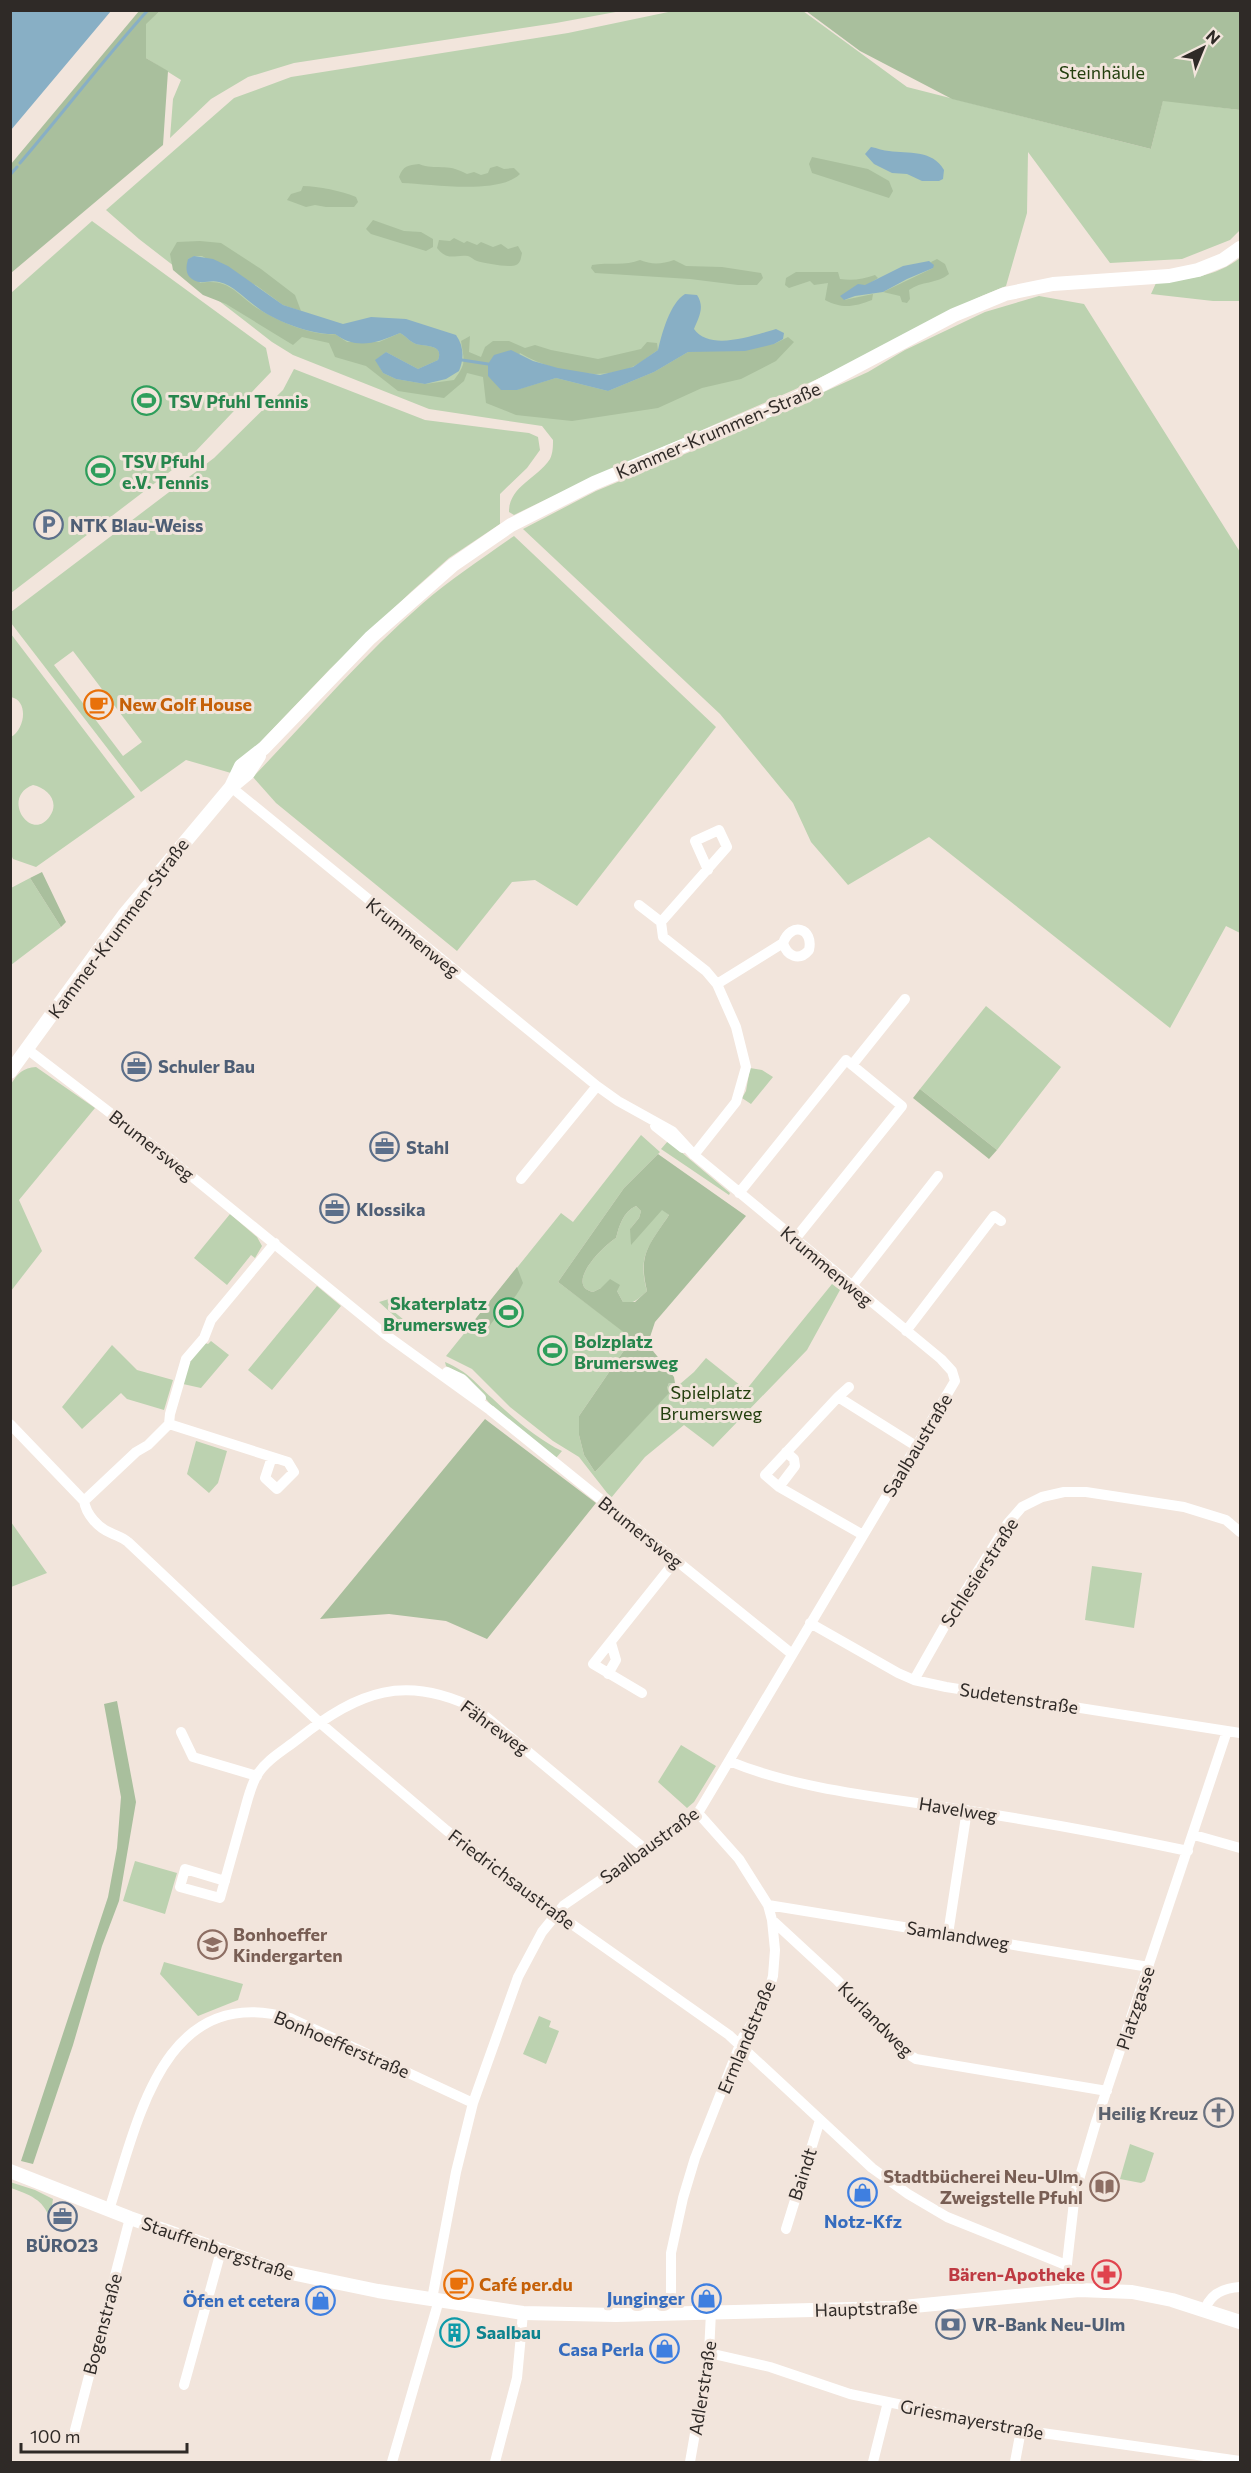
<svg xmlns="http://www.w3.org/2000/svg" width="1251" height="2473" viewBox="0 0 1251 2473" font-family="Commissioner,sans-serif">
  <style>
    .green { fill: #bcd2b0; fill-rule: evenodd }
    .forest { fill: #a9bf9d; fill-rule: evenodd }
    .water { fill: #88afc5 }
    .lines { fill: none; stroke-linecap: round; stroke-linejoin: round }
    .stream { stroke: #88afc5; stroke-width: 3 }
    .minor { stroke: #fff; stroke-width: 10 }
    .tertiary { stroke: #fff; stroke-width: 14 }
    .labels { text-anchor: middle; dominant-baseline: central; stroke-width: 6; stroke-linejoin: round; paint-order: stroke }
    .park-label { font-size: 18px; fill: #233f0e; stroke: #f2e5dc }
    .leisure-label { font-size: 18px; font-weight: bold; fill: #27864d; stroke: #f2e5dc; text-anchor: start }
    .street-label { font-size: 18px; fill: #2f2a27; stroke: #f2e5dc }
    .service-label { font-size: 18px; font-weight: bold; fill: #4e5e75; stroke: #f2e5dc; text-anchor: start }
    .food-label { font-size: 18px; font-weight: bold; fill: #c56008; stroke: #f2e5dc; text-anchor: start }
    .education-label { font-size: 18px; font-weight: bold; fill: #785e54; stroke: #f2e5dc; text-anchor: start }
    .worship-label { font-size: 18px; font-weight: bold; fill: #5b616d; stroke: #f2e5dc; text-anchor: end }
    .shop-label { font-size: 18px; font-weight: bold; fill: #366cbe; stroke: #f2e5dc; text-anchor: end }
    .health-label { font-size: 18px; font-weight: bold; fill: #be3a42; stroke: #f2e5dc; text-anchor: end }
    .culture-label { font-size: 18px; font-weight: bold; fill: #0d838f; stroke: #f2e5dc; text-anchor: start }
  </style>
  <rect width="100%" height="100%" fill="#f2e5dc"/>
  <path class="green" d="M160,11H621L556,23L294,63L248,77L211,99L170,138L173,99L181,80L146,58V23Z
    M673,11H803L907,87L1151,149L1163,100L1240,110V230L1230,240L1182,259L1110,263L1028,152L1027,213L1006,286C944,310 887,346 826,375C723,423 617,464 514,515L509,512C509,486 537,479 550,459C553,453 553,446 553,440L542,426L429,409L293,355L272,342L139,239L106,210L234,98L291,77L568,33Z
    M92,221L266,348L271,372L193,454L11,593V293Z
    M1240,258V301H1213L1151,294L1156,283C1186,279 1216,277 1240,258Z
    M1039,296L1084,304L1240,552V933L1226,926L1170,1028L929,837L848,885L811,842L793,803L720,714L523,529L596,491L716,441L868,372L905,350L985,312Z
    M294,369L425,420L529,433L538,437L540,450L527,468L500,494V524L449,558L412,591L330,669L231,773L186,760L141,792L11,623V612L214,458L283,390ZM73,651L142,742L123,756L54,665Z
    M514,536L716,727L577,906L535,880L512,882L457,951L276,803L253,777C309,719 361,657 422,604C451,579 483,558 514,536Z
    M11,634L135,797L36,867L13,859L11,855V737C25,729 29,701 11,697ZM33,785C47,788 60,801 50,816C31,844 0,797 33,785Z
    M30,878L61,927L11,965V888Z
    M986,1006L1061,1067L997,1150L920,1089Z
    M36,1067L95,1108L19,1200L42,1251L11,1291V1084C18,1073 23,1068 36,1067Z
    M750,1068L762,1070L773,1077L751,1104L742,1098L746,1091Z
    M641,1135L660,1152L624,1188L558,1282L626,1333L627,1346L579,1416V1435L584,1455L595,1472L668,1393L667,1388L669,1383L680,1384L694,1372L706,1358L746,1390L832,1284L840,1290L807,1350L713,1447L684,1425L645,1457L611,1498L579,1457L553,1441L510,1407L472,1369L446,1356L561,1213L573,1222Z
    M668,1141L730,1193L729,1195L661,1149Z
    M636,1206L641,1211L639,1218L630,1229L662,1209L669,1215C650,1244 637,1255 647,1291C639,1298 634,1305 623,1302L617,1291L601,1288L593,1292C564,1285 603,1246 616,1238C619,1226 623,1212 636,1206Z
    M230,1214L257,1237L262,1246L255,1258L251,1255L227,1285L194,1258Z
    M317,1286L341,1306L272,1390L248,1370Z
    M389,1299L397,1304L392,1310L416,1330L413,1333L379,1302Z
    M211,1341L229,1355L201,1388L183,1384L188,1363L205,1343L208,1344Z
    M112,1345L137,1370L173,1380L164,1410L127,1399L121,1393L82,1429L62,1407Z
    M445,1362C470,1373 473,1381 492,1398C512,1417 537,1439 562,1451L556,1458L492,1406L467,1377L446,1366Z
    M196,1441L227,1451L218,1483L209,1493L187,1474Z
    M11,1522L47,1573L11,1587H10Z
    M1092,1566L1142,1573L1134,1628L1085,1620Z
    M681,1745L716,1766L694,1802L687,1808L658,1782Z
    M135,1861L177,1873L165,1914L123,1901Z
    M164,1962L243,1984L238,2000L198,2016L160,1974Z
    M539,2016L551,2021L549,2027L559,2031L546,2064L523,2054Z
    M1130,2144L1154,2153L1145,2181L1141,2183L1120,2179Z
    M10,2182L35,2190L53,2199L50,2219C43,2199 30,2195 11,2188Z"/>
  <path class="forest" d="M139,11H160L146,24V58L168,71L163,145L11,273V164Z
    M806,11H1240V110L1163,101L1151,149L952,99L860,51Z
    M812,157L868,169L889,181L893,191L889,198L812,173L809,164Z
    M419,164C437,171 445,162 467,174L474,172L481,175L488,173L490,168L497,166L504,169L514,168L520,174C499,195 431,184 402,183L399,177C403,166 408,165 419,164Z
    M303,186C318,186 342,191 356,197L358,202L354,207H326L315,205L306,207L287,200L291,194L301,191Z
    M373,220L404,231L421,232L433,239V247L426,251L371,234L366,229Z
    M454,238L464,243L467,241L477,245L481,242L493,247L501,244L508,249L518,246L522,253C521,257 521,263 516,265C509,268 484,263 477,261C474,260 471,257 468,256C455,254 448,262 437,248L439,240L450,241Z
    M200,241L221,243L261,269L295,295L301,311L283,305L257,286L202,256H195L188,259L200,283C229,278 235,293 257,308C278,321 311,336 335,334L347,342H379L400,333C406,336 410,342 416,344C426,347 444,344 438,360L418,369L386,352L376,360L383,373L396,379L425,384L454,380C467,363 464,361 461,341L470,336L469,352L481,357L485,347L493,341H509L525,348L535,345L551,350L598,359L641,349L647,342L657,343L658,350C649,356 640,364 630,368C597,381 550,371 520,353L501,390H516L556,378L608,391L654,372L688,352L774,344L788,337L794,342L776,361L741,379L702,388L658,408L572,421L516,415L486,403L483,377L467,373L464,381L444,398L398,391L366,366L335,357L329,343L302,337L293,345L226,304L203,295L173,270L170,254L177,242Z
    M937,259L945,264L949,274C937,284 921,281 909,290L910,299L907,303L902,302L900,296L883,292L933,268L931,262Z
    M640,260C652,265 662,264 674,260L686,266L722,267L761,273L763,278L757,285H738L690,279L595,273L591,268L592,265C608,262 626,266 640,260Z
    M796,272H838L840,279C853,281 863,279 875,275L878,278L844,300L873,294L872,300C854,307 842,309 825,300L828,283L814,285L810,281L789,288L785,285L786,278Z
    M42,872L66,922L61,927L30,878Z
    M920,1089L997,1150L989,1159L913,1098Z
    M658,1154L746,1216L655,1322L649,1340L653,1351L674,1377L675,1383H669L667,1388L669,1393L595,1472L584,1455L579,1435V1416L627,1346L626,1334L558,1282L624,1188ZM636,1206L641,1211L639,1218L630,1229L631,1245L662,1210L669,1215C649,1245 638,1254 647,1291L635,1302H623L617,1291L620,1285L610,1279L601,1288L593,1292C564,1285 603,1246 616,1238C619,1226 623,1212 636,1206Z
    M517,1267L523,1283C515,1302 499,1311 489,1327H469Z
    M485,1419L596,1503L487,1639L446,1621L389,1614L320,1619Z
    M117,1701L136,1802L119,1901L102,1946L73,2045L33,2164L21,2161L108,1897L117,1848L121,1797L104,1704Z"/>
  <path class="water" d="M11,10L111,11L11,130L10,11Z
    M871,147C877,148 884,151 889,151C908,154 932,149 944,170L943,179L939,181H922L907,174L892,173L874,164L865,154Z
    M194,256L213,259L228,266L283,305L343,324L371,317L406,319L456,335C464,346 464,359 459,371L446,379L425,384L396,379L383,373L375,360L386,352L418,369L438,360C444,344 426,347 416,344C410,342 406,336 400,333C377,343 356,350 335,334C312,335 273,321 254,305C243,297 233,285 219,282C209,279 201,286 192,279C185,274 186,267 188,259Z
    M929,261L934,265L933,268L907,279L883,292L855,296L844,300L840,296L858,284L865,285L903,266Z
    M685,294L697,295C705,307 699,317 694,329C710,352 755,335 776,329L784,333L783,339L774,344L745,351L688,352L654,372L608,391L556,378L517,390H501L488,376V364L494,355L511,350L533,361L558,368L600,375L633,367L658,350C662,333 670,303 685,294Z"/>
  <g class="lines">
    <path class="stream" d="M20,163C63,113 103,60 148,10
      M10,175L17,167
      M10,185V188
      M462,360L488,364"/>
    <path class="minor" d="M231,787L597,1086L618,1101L672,1131L694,1155L941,1359L952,1371L955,1381L698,1813L564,1905L542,1932L518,1977L473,2103L456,2172L432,2299
      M639,905L661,922
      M717,984L783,943C791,921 814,928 809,950C799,962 787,956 783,943
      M27,1049L174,1162L386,1335L490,1410L792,1654
      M852,1065L905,999
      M655,1126L683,1148
      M694,1155L736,1102L746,1067L736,1027L717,984L706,971L663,937L661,922L727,847L719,830L695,841L708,870
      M521,1179L597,1086
      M739,1193L846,1060L902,1106L795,1239
      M852,1286L938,1176
      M906,1331L994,1216L1001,1221
      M447,1372L462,1379L481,1398
      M838,1397L849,1387
      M10,1424L84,1501C86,1514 98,1528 111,1533C117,1536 122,1537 128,1542L319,1722L446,1830L556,1913L729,2035L872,2168L908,2194L947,2217L1066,2265
      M169,1424L288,1462L294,1472L277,1489L265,1478L272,1457
      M779,1487L795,1466L794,1459L786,1452
      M84,1501L136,1452L148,1445L169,1424L170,1414L186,1359L204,1338L211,1320L275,1243
      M863,1535L779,1487L765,1475L838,1397L916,1446
      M810,1623L898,1673L914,1680L946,1687L1240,1733
      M608,1674L616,1660L611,1643
      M914,1680L956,1606L1008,1523L1022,1507L1042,1497L1064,1492H1086L1184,1507L1226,1520L1240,1532
      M642,1693L593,1664L676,1560
      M181,1732L193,1757L257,1776
      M729,1761C796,1789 879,1797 951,1808C1030,1820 1109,1834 1188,1851
      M1194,1835L1240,1848
      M225,1881L185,1869L180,1887L220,1898C227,1873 234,1848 241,1823C246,1807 249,1789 257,1775C266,1760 284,1750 298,1739C358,1691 406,1673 478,1710L645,1849
      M768,1905L1149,1967
      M772,1920L837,1980L905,2052L916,2059L1107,2091
      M948,1934L967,1810
      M109,2210C138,2121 163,1982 290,2018L473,2103
      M786,2229L820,2120
      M1064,2290L1075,2193L1096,2122L1227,1731
      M1205,2309C1211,2293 1224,2288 1240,2287
      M671,2314V2253L683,2198L695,2158L743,2037L766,2001L773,1976L775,1950L772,1920L768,1905L739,1859L698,1813
      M709,2353L770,2367L850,2394L1021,2430L1240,2461
      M184,2385L221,2251
      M75,2430L130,2218
      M392,2462L439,2300
      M495,2462L517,2378L523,2313
      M690,2462L709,2353L711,2312
      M873,2462L888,2402
      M1015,2462L1021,2430"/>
    <path class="tertiary" d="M231,787L241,766L264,748L370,638L453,565L511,525L594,483L793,400L954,315L1005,294L1053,284L1169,276L1198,270L1223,260L1240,248
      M10,1072L124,915L231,787L248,773L259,756
      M10,2171L130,2218L277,2270L378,2291L523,2313L616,2315L893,2308L1079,2290L1132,2292L1172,2300L1240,2322"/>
  </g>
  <defs>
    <symbol id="stadium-ring" viewBox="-11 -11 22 22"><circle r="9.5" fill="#f2e5dc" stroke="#2e9e5b" stroke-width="1.5"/><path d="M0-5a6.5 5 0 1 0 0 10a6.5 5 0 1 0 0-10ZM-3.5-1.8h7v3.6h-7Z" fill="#2e9e5b"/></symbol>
    <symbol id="parking-ring" viewBox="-11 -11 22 22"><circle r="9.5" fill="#f2e5dc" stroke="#5c6f8a" stroke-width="1.5"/><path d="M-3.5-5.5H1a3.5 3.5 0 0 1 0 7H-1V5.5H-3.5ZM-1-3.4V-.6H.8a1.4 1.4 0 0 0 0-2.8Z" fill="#5c6f8a"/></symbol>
    <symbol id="cafe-ring" viewBox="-11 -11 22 22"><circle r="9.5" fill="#f2e5dc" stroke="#e8710a" stroke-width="1.5"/><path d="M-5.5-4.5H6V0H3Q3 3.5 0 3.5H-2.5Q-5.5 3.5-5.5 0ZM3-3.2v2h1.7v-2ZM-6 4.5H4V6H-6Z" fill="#e8710a"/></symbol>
    <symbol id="office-ring" viewBox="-11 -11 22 22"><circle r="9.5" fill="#f2e5dc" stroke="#5c6f8a" stroke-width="1.5"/><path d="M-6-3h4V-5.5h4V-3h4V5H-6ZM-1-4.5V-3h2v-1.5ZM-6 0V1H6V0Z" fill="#5c6f8a"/></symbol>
    <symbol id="school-ring" viewBox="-11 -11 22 22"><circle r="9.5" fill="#f2e5dc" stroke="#8d6e63" stroke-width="1.5"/><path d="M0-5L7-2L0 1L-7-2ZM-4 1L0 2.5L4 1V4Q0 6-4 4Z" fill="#8d6e63"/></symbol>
    <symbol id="church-ring" viewBox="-11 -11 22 22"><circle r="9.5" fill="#f2e5dc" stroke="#6b7280" stroke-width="1.5"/><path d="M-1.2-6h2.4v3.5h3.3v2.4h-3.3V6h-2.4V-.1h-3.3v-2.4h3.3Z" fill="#6b7280"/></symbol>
    <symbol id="library-ring" viewBox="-11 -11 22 22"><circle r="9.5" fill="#f2e5dc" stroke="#8d6e63" stroke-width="1.5"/><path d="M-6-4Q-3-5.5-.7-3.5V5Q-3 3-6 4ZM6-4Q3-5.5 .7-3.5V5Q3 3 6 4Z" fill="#8d6e63"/></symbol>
    <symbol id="shop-ring" viewBox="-11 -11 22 22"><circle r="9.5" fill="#f2e5dc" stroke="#3f7fe0" stroke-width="1.5"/><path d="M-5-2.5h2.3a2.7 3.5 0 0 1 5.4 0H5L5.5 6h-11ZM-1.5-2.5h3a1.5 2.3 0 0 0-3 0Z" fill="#3f7fe0"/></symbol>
    <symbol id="pharmacy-ring" viewBox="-11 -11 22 22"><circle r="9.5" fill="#f2e5dc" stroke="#e0444e" stroke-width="1.5"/><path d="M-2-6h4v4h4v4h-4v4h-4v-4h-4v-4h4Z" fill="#e0444e"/></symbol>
    <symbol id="bank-ring" viewBox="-11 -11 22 22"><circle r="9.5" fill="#f2e5dc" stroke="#5c6f8a" stroke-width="1.5"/><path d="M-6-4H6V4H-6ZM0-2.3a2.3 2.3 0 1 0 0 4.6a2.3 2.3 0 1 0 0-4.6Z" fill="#5c6f8a"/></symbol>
    <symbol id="building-ring" viewBox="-11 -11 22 22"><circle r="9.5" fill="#f2e5dc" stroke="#0f9aa8" stroke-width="1.5"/><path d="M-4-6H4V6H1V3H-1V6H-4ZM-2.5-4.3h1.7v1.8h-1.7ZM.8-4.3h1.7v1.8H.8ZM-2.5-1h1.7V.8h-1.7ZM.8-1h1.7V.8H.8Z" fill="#0f9aa8"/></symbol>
  </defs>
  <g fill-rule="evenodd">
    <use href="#stadium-ring" x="130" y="384" width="33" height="33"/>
    <use href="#stadium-ring" x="84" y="454" width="33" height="33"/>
    <use href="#parking-ring" x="32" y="508" width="33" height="33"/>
    <use href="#cafe-ring" x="82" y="688" width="33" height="33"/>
    <use href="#office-ring" x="120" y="1050" width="33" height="33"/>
    <use href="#office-ring" x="368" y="1130" width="33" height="33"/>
    <use href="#office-ring" x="318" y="1192" width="33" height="33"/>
    <use href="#stadium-ring" x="492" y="1296" width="33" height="33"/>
    <use href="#stadium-ring" x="536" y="1334" width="33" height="33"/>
    <use href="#school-ring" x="196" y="1928" width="33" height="33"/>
    <use href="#church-ring" x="1202" y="2096" width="33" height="33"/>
    <use href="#library-ring" x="1088" y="2170" width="33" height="33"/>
    <use href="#shop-ring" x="846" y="2176" width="33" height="33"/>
    <use href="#office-ring" x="46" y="2200" width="33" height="33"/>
    <use href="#pharmacy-ring" x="1090" y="2258" width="33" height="33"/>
    <use href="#cafe-ring" x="442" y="2268" width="33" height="33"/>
    <use href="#shop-ring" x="690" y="2282" width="33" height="33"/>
    <use href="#shop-ring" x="304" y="2284" width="33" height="33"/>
    <use href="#bank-ring" x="934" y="2308" width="33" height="33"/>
    <use href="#building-ring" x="438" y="2316" width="33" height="33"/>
    <use href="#shop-ring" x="648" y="2332" width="33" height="33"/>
  </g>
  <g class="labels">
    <g class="park-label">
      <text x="1102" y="72">Steinhäule</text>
      <text x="711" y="1392">Spielplatz<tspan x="711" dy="21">Brumersweg</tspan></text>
    </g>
    <g class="leisure-label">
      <text x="168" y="401">TSV Pfuhl Tennis</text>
      <text x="122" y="461">TSV Pfuhl<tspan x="122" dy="21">e.V. Tennis</tspan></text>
      <text x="487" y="1303" text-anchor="end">Skaterplatz<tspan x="487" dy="21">Brumersweg</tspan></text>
      <text x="574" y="1341">Bolzplatz<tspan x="574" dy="21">Brumersweg</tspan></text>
    </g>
    <g class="street-label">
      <text transform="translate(718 430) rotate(-23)">Kammer-Krummen-Straße</text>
      <text transform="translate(118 928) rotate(-53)">Kammer-Krummen-Straße</text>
      <text transform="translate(413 937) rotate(39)">Krummenweg</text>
      <text transform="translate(152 1145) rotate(38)">Brumersweg</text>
      <text transform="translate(827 1266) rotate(40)">Krummenweg</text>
      <text transform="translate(917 1445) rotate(-59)">Saalbaustraße</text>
      <text transform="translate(641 1532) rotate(39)">Brumersweg</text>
      <text transform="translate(979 1572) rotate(-57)">Schlesierstraße</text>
      <text transform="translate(1019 1698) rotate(9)">Sudetenstraße</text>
      <text transform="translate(495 1727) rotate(36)">Fähreweg</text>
      <text transform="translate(958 1809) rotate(9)">Havelweg</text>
      <text transform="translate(649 1845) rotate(-36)">Saalbaustraße</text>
      <text transform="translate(512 1879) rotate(37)">Friedrichsaustraße</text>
      <text transform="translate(958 1935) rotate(9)">Samlandweg</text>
      <text transform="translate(1135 2008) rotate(-72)">Platzgasse</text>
      <text transform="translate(876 2019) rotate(45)">Kurlandweg</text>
      <text transform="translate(746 2037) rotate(-67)">Ermlandstraße</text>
      <text transform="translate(342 2044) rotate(23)">Bonhoefferstraße</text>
      <text transform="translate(802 2174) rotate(-72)">Baindt</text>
      <text transform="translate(218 2248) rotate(19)">Stauffenbergstraße</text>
      <text transform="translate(866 2308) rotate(-2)">Hauptstraße</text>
      <text transform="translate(102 2324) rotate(-75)">Bogenstraße</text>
      <text transform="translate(702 2388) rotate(-81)">Adlerstraße</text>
      <text transform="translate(972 2419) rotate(11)">Griesmayerstraße</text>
    </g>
    <g class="service-label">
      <text x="70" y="525">NTK Blau-Weiss</text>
      <text x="158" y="1066">Schuler Bau</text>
      <text x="406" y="1147">Stahl</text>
      <text x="356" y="1209">Klossika</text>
      <text x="62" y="2245" text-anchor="middle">BÜRO23</text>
      <text x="972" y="2324">VR-Bank Neu-Ulm</text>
    </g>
    <g class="food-label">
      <text x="119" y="704">New Golf House</text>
      <text x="479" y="2284">Café per.du</text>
    </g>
    <g class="education-label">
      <text x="233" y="1934">Bonhoeffer<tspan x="233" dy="21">Kindergarten</tspan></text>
      <text x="1083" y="2176" text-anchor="end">Stadtbücherei Neu-Ulm,<tspan x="1083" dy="21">Zweigstelle Pfuhl</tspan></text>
    </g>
    <g class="worship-label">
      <text x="1198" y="2113">Heilig Kreuz</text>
    </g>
    <g class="shop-label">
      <text x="863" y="2221" text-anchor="middle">Notz-Kfz</text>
      <text x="685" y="2298">Junginger</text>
      <text x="300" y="2300">Öfen et cetera</text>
      <text x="644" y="2349">Casa Perla</text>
    </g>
    <g class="health-label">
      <text x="1085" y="2274">Bären-Apotheke</text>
    </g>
    <g class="culture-label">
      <text x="476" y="2332">Saalbau</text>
    </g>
  </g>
  <rect width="1251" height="2473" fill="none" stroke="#2f2a27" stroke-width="24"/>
  <g transform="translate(1203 48) rotate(43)" stroke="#f2e5dc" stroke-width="4.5" paint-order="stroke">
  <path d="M0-4.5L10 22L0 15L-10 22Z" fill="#2f2a27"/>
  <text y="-9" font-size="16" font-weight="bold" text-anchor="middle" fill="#2f2a27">N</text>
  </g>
  <path d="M21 2443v9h166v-9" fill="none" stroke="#2f2a27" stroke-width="3"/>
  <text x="30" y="2443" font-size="18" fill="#2f2a27" stroke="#f2e5dc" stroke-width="4.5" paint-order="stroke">100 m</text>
</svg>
